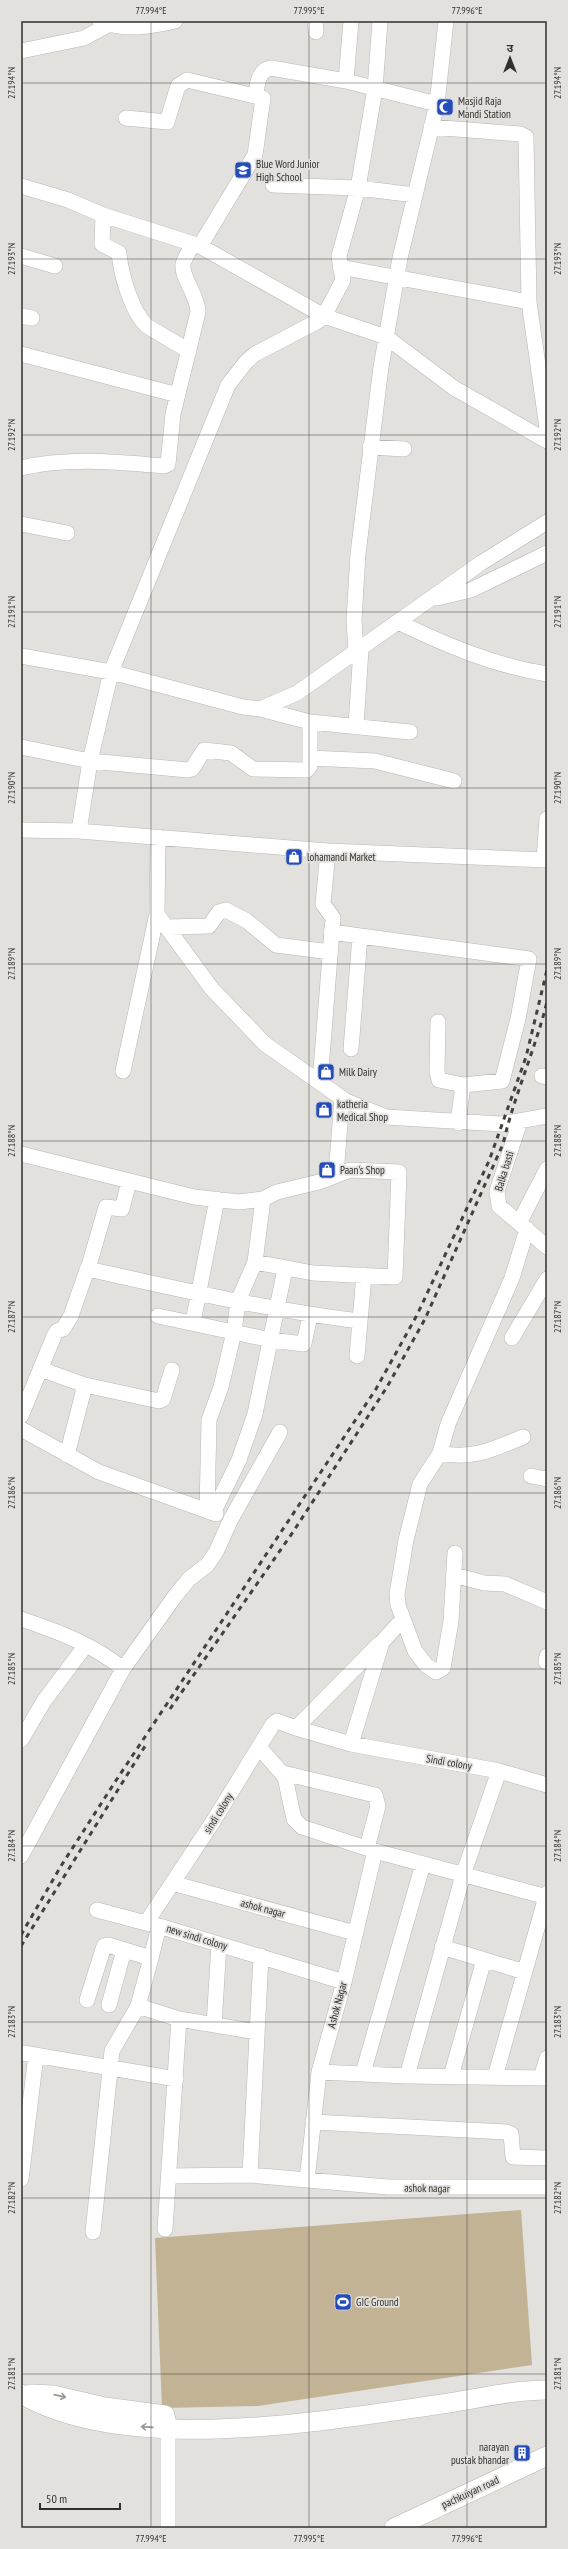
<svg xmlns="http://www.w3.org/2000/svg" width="568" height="2549" viewBox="0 0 568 2549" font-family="'PT Sans Narrow','Noto Sans Devanagari',sans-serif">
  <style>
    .green { fill: #c2b395 }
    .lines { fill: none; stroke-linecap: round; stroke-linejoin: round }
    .minor-casing { stroke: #b8b7b3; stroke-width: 16 }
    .major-casing { stroke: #b8b7b3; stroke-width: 20 }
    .minor { stroke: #fff; stroke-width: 15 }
    .major { stroke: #fff; stroke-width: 19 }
    .rail { stroke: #41413f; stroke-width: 3; stroke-dasharray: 5 5; stroke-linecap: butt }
    .oneway { stroke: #979796 }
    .ticks { fill: none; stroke: #2f2f2d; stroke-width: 1; stroke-opacity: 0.45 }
    .labels { text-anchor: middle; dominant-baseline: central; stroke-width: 3.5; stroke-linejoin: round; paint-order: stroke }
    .poi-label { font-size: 11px; fill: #2f2f2d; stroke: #e2e1dd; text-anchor: start }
    .street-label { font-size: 11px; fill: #2f2f2d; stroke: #e2e1dd }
    .neatline { fill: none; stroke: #2f2f2d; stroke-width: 1.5 }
    .ticks-label { font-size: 10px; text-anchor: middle; fill: #2f2f2d }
  </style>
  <rect width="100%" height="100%" fill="#e2e1dd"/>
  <path class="green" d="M521,2210L532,2365L258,2406L162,2408L155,2238Z"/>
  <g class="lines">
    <defs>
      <path id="minor" d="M100,21C125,31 149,27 175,21
        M315,21L316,32
        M21,51L84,38L108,25
        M346,81L351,21
        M256,95C257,85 258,70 271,68L346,81L437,104
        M126,118L167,122L178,86L187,80L263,98L255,155L200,246
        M431,127L520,134L526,137L529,302L547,428
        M273,185L358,188L415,195
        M21,186L68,200L103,215L200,246L324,316L386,337L454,388L547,441
        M103,215L102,244L119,253C121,274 131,311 147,326L189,351
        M21,256L55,266
        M340,267L529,302
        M21,316L32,318
        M21,354L178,395
        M370,447L404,449
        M21,468C68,457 117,462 164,466L168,464L173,414L198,312C198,296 181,277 183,264C185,257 190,250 193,244
        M21,524L67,533
        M437,598L471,590L547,553
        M398,622C446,645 495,666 547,674
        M356,652L354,620L358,554L381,367L400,258L437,104L446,21
        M21,656L111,672L243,707L260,709L297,693L481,563L547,522
        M260,709L310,722L410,732
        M356,726L361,649
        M21,747L90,761L188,770L192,769L204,750L231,753L253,769L307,770L310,766V722
        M310,758L375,761L454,781
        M21,830L79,831L328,851L547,860
        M79,831L90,761L111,672L228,385L246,362L255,354L318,321L324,316L343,280L339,256L358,188L375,89L380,21
        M158,837L157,914L212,989L265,1044L346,1101L386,1117L501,1124L547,1116
        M544,859L547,819
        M167,927L209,926L219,912L226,910L247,921L276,945L330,952
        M331,932L529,959L518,1019L502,1081L463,1085L439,1080L437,1072L438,1022
        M351,1049L360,936
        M123,1071L157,914
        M542,1076L547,1077
        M320,1082L333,918L323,904L328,851
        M520,1122L497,1191L499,1206L547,1247
        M458,1123L463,1085
        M21,1154L194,1197L239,1202L263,1199L277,1192L319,1182L350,1170L399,1172L395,1277L313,1273L255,1262L238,1301L234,1332L221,1387L209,1420L207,1511
        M336,1175L342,1098
        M129,1181L122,1209L106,1207L88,1269C178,1289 268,1310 359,1321
        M519,1223L547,1169
        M255,1262L263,1199
        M158,1316L271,1340L304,1344L310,1315
        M193,1322L217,1199
        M512,1338L547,1279
        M357,1356L364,1275
        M40,1369L85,1385L159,1401L163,1399L172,1370
        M21,1416L54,1336L57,1331L63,1329L71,1316L88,1267
        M21,1429L99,1472L216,1514
        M440,1453C472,1460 494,1449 523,1437
        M67,1455L85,1385
        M531,1476L547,1479
        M213,1513L239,1460L255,1414L285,1269
        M455,1553L451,1621L443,1668L436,1672L426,1665L415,1651L398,1605L397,1594L406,1540L420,1484L440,1453L448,1424L512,1278L527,1229
        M454,1575L484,1583L505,1584L547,1602
        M21,1619C57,1631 94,1645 123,1669
        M402,1620L382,1642L351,1744L499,1771L547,1785
        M546,1662L547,1656
        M21,1740L44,1701L86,1645
        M351,1744L296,1728L379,1644
        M259,1747L285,1777L294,1819L302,1827L375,1851L547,1897
        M499,1771L463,1875L407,2076L547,2078
        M283,1773L375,1795L378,1806L367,1848
        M375,1851L344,1982L319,2072L407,2076
        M21,1856L123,1669L175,1596L189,1579L207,1565L216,1552L231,1519L280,1432
        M172,1883L355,1933
        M97,1910L146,1923
        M159,1926L146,1923L214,1820L273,1724L277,1721L296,1728
        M442,1947L525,1972
        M151,1958L138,2006L179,2019L165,2229
        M87,2000L104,1946L108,1945L151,1958L159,1926L344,1982
        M109,2005L124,1950
        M179,2019L257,2032
        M214,2025L219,1944
        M23,2053L176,2079
        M363,2073L423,1864
        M451,2076L484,1960
        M495,2077L547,1893
        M541,2078L547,2058
        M313,2122L506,2132L511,2134L513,2157L547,2158
        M250,2175L261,1956
        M169,2176L250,2175L307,2180L319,2072
        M21,2179L36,2055
        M307,2180L388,2187H547
        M93,2232L112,2051L138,2006
        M168,2528V2419"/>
      <path id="major" d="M21,2394C128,2456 324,2421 442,2404C477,2399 512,2390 547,2390
        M30,2394L53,2395L105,2407L165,2415
        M394,2528L547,2456"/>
    </defs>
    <use href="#minor" class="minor-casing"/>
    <use href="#major" class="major-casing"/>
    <use href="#minor" class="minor"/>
    <use href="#major" class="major"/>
    <path class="rail" d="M170,1709L293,1532L387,1387L425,1319L503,1144C514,1096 535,1050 547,1002
      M21,1935L61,1866L115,1782L376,1389L417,1315L489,1161L526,1057L547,970
      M21,1946L147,1743"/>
  </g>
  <defs><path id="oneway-shaft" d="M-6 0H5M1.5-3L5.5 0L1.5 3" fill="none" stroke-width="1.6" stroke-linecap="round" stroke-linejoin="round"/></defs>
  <g class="oneway">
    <use href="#oneway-shaft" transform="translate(60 2396) rotate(13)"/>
    <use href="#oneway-shaft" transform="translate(147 2427) rotate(-176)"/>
  </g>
  <path class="ticks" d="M151,21V2528M309,21V2528M467,21V2528M21,83H547M21,259H547M21,435H547M21,612H547M21,788H547M21,964H547M21,1141H547M21,1317H547M21,1493H547M21,1669H547M21,1846H547M21,2022H547M21,2198H547M21,2374H547"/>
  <defs>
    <symbol id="mosque-square" viewBox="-11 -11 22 22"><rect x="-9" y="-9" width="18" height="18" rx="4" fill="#244cba" stroke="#e2e1dd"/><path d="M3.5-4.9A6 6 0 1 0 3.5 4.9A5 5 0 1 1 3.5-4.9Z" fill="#fff"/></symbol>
    <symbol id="school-square" viewBox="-11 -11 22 22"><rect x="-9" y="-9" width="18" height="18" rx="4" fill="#244cba" stroke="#e2e1dd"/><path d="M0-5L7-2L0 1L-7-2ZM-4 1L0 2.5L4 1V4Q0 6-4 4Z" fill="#fff"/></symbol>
    <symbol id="shop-square" viewBox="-11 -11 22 22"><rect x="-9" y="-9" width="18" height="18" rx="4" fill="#244cba" stroke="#e2e1dd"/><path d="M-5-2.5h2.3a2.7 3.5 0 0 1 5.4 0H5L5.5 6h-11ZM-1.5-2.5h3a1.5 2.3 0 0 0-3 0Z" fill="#fff"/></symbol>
    <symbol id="stadium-square" viewBox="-11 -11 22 22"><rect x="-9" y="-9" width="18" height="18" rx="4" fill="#244cba" stroke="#e2e1dd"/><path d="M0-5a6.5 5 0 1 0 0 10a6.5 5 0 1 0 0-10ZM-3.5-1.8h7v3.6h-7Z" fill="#fff"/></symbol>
    <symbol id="building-square" viewBox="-11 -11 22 22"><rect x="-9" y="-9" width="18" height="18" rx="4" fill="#244cba" stroke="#e2e1dd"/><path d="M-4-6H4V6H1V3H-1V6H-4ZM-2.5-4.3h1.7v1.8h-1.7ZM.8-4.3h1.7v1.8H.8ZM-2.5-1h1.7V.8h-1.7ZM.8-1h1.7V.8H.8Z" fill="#fff"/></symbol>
  </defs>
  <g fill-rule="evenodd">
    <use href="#mosque-square" x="435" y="97" width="20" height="20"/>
    <use href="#school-square" x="233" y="160" width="20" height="20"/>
    <use href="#shop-square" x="284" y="847" width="20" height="20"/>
    <use href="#shop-square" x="316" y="1062" width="20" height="20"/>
    <use href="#shop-square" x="314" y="1100" width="20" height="20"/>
    <use href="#shop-square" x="317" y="1160" width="20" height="20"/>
    <use href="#stadium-square" x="333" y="2292" width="20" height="20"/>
    <use href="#building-square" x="512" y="2443" width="20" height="20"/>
  </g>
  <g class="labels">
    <g class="poi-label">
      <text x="458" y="101">Masjid Raja<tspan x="458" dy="13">Mandi Station</tspan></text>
      <text x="256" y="164">Blue Word Junior<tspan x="256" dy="13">High School</tspan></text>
      <text x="307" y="857">lohamandi Market</text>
      <text x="339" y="1072">Milk Dairy</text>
      <text x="337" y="1104">katheria<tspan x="337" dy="13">Medical Shop</tspan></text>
      <text x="340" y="1170">Paan's Shop</text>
      <text x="356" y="2302">GIC Ground</text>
      <text x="509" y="2447" text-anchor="end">narayan<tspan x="509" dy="13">pustak bhandar</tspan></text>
    </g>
    <g class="street-label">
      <text transform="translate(504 1171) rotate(-73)">Balka basti</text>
      <text transform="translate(449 1762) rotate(10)">Sindi colony</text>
      <text transform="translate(218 1813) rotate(-58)">sindi colony</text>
      <text transform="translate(263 1908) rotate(15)">ashok nagar</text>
      <text transform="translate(197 1937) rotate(17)">new sindi colony</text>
      <text transform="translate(337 2005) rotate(-75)">Ashok Nagar</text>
      <text transform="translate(427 2188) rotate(1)">ashok nagar</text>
      <text transform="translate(470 2492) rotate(-25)">pachkuiyan road</text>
    </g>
  </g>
  <rect width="568" height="2549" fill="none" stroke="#e2e1dd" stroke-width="44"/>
  <g transform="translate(510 58)" stroke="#e2e1dd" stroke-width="3" paint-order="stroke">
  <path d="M0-3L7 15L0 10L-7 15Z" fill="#2f2f2d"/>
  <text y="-6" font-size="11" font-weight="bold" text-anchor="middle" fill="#2f2f2d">उ</text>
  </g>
  <path d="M40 2503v6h80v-6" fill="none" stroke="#2f2f2d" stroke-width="2"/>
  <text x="46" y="2503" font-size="12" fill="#2f2f2d" stroke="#e2e1dd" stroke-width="3" paint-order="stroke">50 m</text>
  <rect x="22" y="22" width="524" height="2505" class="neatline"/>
  <g class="ticks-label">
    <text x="151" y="14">77.994°E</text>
    <text x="309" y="14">77.995°E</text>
    <text x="467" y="14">77.996°E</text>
    <text transform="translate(11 83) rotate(-90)" y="4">27.194°N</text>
    <text transform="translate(557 83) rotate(-90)" y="4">27.194°N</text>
    <text transform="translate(11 259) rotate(-90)" y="4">27.193°N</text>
    <text transform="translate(557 259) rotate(-90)" y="4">27.193°N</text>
    <text transform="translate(11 435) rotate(-90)" y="4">27.192°N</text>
    <text transform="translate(557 435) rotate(-90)" y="4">27.192°N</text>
    <text transform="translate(11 612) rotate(-90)" y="4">27.191°N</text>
    <text transform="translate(557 612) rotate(-90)" y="4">27.191°N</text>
    <text transform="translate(11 788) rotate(-90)" y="4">27.190°N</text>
    <text transform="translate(557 788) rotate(-90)" y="4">27.190°N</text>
    <text transform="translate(11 964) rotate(-90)" y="4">27.189°N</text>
    <text transform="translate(557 964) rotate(-90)" y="4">27.189°N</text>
    <text transform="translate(11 1141) rotate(-90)" y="4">27.188°N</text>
    <text transform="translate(557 1141) rotate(-90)" y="4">27.188°N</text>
    <text transform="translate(11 1317) rotate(-90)" y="4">27.187°N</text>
    <text transform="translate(557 1317) rotate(-90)" y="4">27.187°N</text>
    <text transform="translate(11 1493) rotate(-90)" y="4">27.186°N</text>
    <text transform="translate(557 1493) rotate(-90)" y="4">27.186°N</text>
    <text transform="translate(11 1669) rotate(-90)" y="4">27.185°N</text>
    <text transform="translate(557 1669) rotate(-90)" y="4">27.185°N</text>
    <text transform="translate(11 1846) rotate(-90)" y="4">27.184°N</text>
    <text transform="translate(557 1846) rotate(-90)" y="4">27.184°N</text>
    <text transform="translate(11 2022) rotate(-90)" y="4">27.183°N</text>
    <text transform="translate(557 2022) rotate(-90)" y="4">27.183°N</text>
    <text transform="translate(11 2198) rotate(-90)" y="4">27.182°N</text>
    <text transform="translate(557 2198) rotate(-90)" y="4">27.182°N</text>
    <text transform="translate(11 2374) rotate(-90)" y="4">27.181°N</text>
    <text transform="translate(557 2374) rotate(-90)" y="4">27.181°N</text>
    <text x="151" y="2542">77.994°E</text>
    <text x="309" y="2542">77.995°E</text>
    <text x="467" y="2542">77.996°E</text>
  </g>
</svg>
